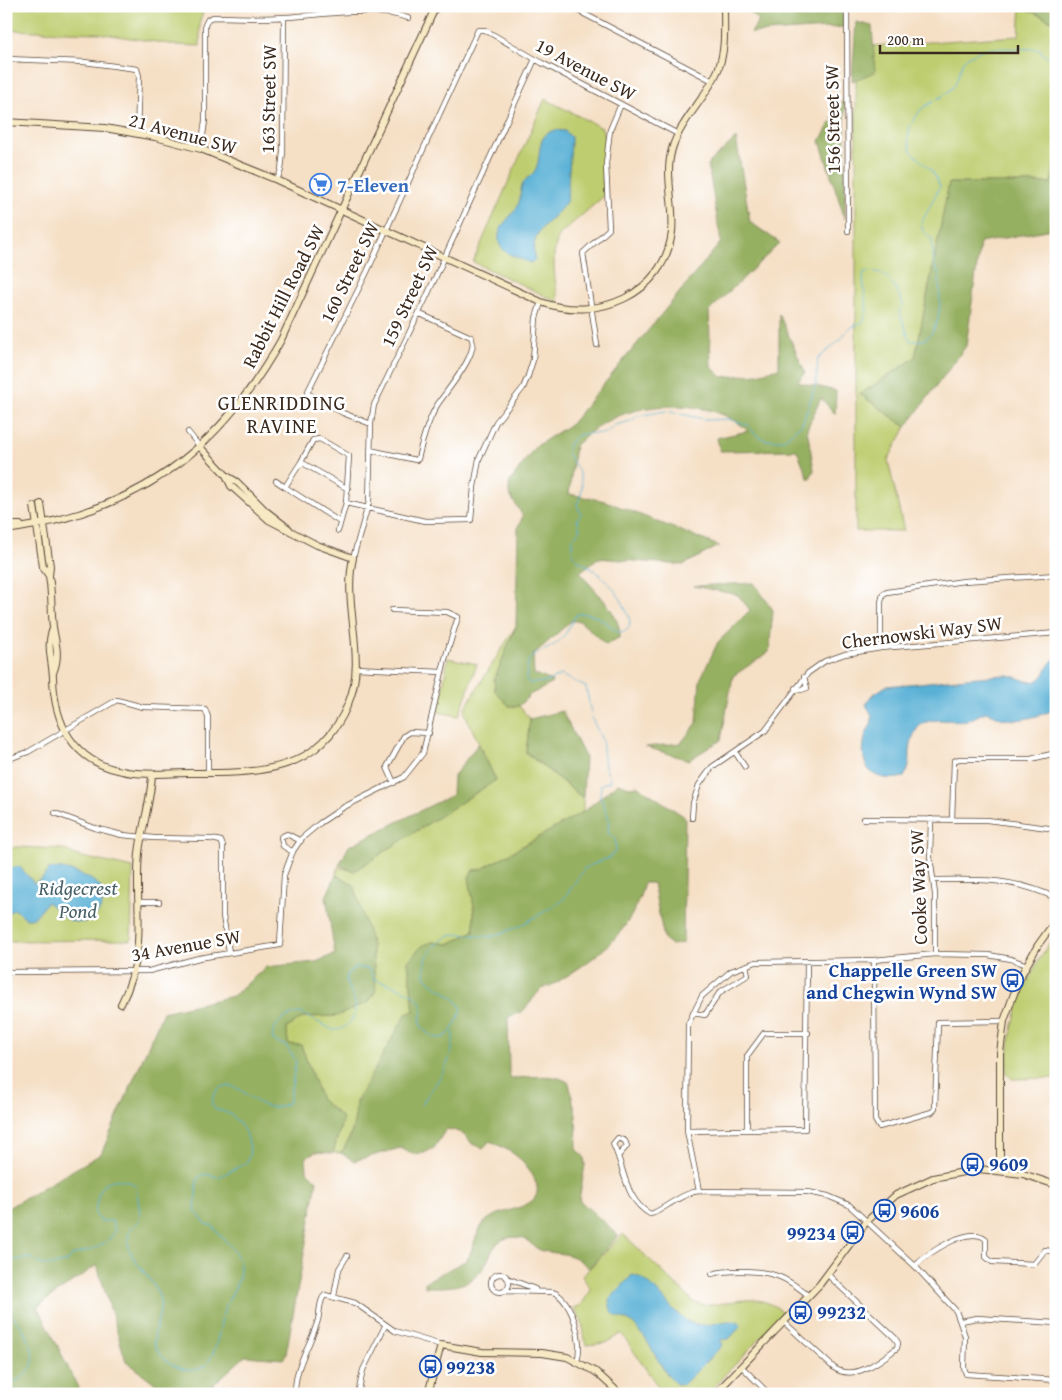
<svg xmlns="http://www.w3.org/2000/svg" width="1062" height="1400" viewBox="0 0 1062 1400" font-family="'Gentium Book Plus',serif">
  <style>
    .green { fill: #becd6f; stroke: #7c7c46 }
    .forest { fill: #96b062; stroke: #686d40 }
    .water { fill: #58b0d5; stroke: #4a6d7a }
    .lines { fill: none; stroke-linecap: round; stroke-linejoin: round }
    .stream { stroke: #58b0d5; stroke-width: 1 }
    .street-casing { stroke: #574537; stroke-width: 6 }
    .secondary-casing { stroke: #574537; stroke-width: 8 }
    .street { stroke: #fff; stroke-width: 4.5 }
    .secondary { stroke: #f6e9c3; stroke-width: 6 }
    .labels { text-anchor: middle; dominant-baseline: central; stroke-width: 5; stroke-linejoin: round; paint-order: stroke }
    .street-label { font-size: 19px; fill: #3b2a1e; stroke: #fff }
    .shop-label { font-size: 19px; font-weight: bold; fill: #366cbe; stroke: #fff; text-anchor: start }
    .transit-label { font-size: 19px; font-weight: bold; fill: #164399; stroke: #fff; text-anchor: start }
    .neighbourhood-label { font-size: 20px; letter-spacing: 1px; fill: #3b2a1e; stroke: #fff }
    .water-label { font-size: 20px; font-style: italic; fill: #476067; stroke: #fff }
  </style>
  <rect width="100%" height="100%" fill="#fff"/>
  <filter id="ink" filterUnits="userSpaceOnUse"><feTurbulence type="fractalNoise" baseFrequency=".02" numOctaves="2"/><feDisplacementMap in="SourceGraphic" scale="10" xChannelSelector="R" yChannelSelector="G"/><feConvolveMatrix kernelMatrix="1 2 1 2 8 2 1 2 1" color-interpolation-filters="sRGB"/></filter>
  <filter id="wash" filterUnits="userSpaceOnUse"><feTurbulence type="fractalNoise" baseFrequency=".0096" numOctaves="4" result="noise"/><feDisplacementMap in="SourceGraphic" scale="20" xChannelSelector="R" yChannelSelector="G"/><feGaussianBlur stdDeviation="1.12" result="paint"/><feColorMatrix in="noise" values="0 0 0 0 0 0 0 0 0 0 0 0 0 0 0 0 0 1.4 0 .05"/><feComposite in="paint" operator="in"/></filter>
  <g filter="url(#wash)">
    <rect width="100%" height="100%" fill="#f5dfc5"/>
    <path class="green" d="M6,6H199L203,13L200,20V46L176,45L98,33L6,30Z
      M1021,6L1056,23V160L1051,183H949L915,358L860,394L906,427L888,460L904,531H856V47L1019,36Z
      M545,99L602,128L605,138L602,170L604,196L560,234C549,254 556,281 558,302L473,262Z
      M516,626L494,680L509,706H519L530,719L526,753L583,798V812L482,869L473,870L469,877L474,907V931L449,944L432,942L408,961L414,1011L356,1102C356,1121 352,1137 341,1153H333L343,1118L321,1100L301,1045L288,1044L287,1028L304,1017L337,1016L354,885L336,875L338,867L354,871L496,780L465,714V708Z
      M448,658L477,664L459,716L438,712Z
      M16,847L63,849L78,856L133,868L131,940L6,941V850Z
      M1056,933V1078L1012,1079L1006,1073C1011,1015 1023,981 1056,933Z
      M623,1234L695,1303C727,1311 752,1285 784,1313L707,1394H663L622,1334H620L606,1343L586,1345L582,1322L574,1308L581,1305L591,1290L582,1276Z"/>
    <path class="forest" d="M743,6H843V27L751,33L759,20Z
      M1022,6H1056V23Z
      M856,22L872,26L875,72L852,81Z
      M845,98V219L820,141Z
      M736,138L750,222L780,243L709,311L711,367L722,377L758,374L779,368V314L805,372L798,382L836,391L835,414L821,398L807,429L814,470L809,480L797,450L720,451L717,438L748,431C715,397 637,400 599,426C591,431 583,439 575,445L569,494L605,501L719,546L683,565L598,558L580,572C594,592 620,610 620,637L606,645L580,621H571L533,655L534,674L552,681L551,684L531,694L519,706H509L495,691L494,680L516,626L518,527L523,516L509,494V488L510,482L535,447L571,424L721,242L708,164Z
      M1056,160V228L980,243L966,346L906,427L860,394L915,358L949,183H1051Z
      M754,583L773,610L769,652L733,676L721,740L689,760L646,747L681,743L697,723L700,680L718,642L750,610L738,595L694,586Z
      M562,711L585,757L583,798L526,752L530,719Z
      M478,744L496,780L354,871L339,865L349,846L452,795L453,777Z
      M618,783L629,787L638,786L685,817L683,943L671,945L664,939L653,883H644C631,933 602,954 559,981C554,985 547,986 542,989C534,995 529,1007 521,1012C517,1015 512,1014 508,1018L509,1074L511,1078C527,1078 556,1072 569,1083L576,1115L577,1149L584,1157L585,1165L579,1200L616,1233L617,1237L589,1268C585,1265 579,1259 574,1257C563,1252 551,1254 540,1250C533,1247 528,1239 521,1238C484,1232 497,1268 467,1282C454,1288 438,1287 425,1287V1282L467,1260C474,1248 475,1232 485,1222C502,1205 552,1212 533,1176C523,1157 509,1150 490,1141L483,1148L472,1144C466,1134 457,1130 446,1129L434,1148L424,1153L414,1154L400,1148L354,1161L341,1153C352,1137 356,1121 356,1102L406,1014L414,1011L408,961L422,946L432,942L449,944L474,931V907L469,877L473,870L482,869L583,812Z
      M336,875L354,885L372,945L376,990L369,1002L337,1016L304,1017L287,1028L288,1044L301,1045L321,1100L343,1118L333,1153L315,1152L306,1157L307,1171L317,1181L286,1354L283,1359L245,1356L203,1394H169L126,1361L97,1265L38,1306L81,1394H6V1209L101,1154L163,1012L233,996L266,967L316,962L335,954L326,897Z"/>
    <path class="water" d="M555,130L565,131L571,137V143L567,200C555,222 528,227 535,260L530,263C520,258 501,254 499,242C496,224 515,216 519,202C521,196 520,188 523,183C526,178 531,176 534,172C544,157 533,136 555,130Z
      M1056,658V709C1039,716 1019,723 1001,718C996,716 992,713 986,712C980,714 974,718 968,720C945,724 918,709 911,744C908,758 913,763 904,777C871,784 857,766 866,734C868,729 872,725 872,719C872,713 869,710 866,705L871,696L886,686C926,683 966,677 1006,675C1017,675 1025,684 1036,681C1047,677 1046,663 1056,658Z
      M19,866L34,883L43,878L49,869C64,866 95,877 103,890C106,911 91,929 69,920C60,916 55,907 47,902L34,918H26L14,909L6,915V870Z
      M632,1275C653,1277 670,1313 689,1322C706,1331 726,1316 739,1323L741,1326L729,1339L720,1340L723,1344L720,1348L683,1385L676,1384L670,1378C657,1362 649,1339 634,1325C622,1313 611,1323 609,1300Z"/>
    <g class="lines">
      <path class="stream" d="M421,1105C437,1081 455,1062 453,1032
        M6,1261L32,1258C43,1269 53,1265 67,1262L71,1256C89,1250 105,1248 115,1231L112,1221H101L95,1214C97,1196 100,1177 122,1180C128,1181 131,1182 136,1186L140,1212L139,1221L130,1229C129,1233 128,1239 128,1244C131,1263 153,1277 159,1296C165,1313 149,1335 156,1348C161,1357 172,1366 182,1369C217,1379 217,1333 224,1311C229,1295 242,1282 240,1265C238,1249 220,1238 212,1225H207L195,1211L197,1179L203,1174L219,1177L246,1163C256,1146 244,1126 231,1115C221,1108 202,1112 218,1089C243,1073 256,1123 289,1102L296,1061L286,1046L273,1040C270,1024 287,1014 301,1013L333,1030C350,1030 359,1014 354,998C352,992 347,987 346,980L348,973L356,967L369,969L374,979C386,984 418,991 422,1005C423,1013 418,1019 422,1028C445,1052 454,1028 462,1009L454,998L429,981L425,975V960L435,945L448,936L460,934L491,937L520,926L562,901L585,868L610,857L616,851L615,839L608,833L609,819L600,796L601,784L609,782L610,779L605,767L602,740L592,719L586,687L561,675L546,682L529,683L526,679L528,661C538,650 553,649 562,638C569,631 571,620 577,614C594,611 606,623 618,632L626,631C633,626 629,617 626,610C620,595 609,582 595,571C588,565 578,562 573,555L572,539L580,530L577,519L581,514L577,505C587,483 580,471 567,453C571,428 588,435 606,433L615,425L631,421L637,416L666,411L710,420L728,419L748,425L755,434L765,440H783L802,424L816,384L818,359L842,338L848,329L863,322L867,311L863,279L864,272C886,267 897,287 903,305L899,311L910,341L924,340L932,333L938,319L940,304L939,273L934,266L932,239L923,231L921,224L940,186L932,171L911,151L908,140L910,126L921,109L947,93L955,85L963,61L969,56L986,48L1040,49L1042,53L1056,62
        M6,1310C20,1320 43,1355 29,1371C24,1377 13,1383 6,1387"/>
    </g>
  </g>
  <g filter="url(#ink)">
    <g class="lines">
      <defs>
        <path id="street" d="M569,6L713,81
          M847,6L848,231
          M6,59L84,62L137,69L139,76L137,133
          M201,149L205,121V25L208,19L213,17C237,17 262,19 286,17C325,15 371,5 408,18
          M277,180L281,170L283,152L284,17
          M597,345L583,253L609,229L606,164L610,130L621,104
          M371,424L343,413L307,393L367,272L478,30H485L542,63L678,134
          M188,432L200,447
          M370,450L416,460L418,459C422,441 427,423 436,407C444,393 481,353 471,337L418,313
          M301,462L313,440L320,439L349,456L346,503L425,521L471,520L474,487L479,459L496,422L523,388L528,376L533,360L536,318L541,302
          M276,481L285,487
          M340,522L285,487L301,462L348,489
          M338,531L346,503
          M353,558L369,502L371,423L374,405L426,298L535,59
          M881,648V602L883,594L887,592L964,581L1056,575
          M356,668L442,672
          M795,688L801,690L807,688L804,677
          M735,752L745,767
          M6,760L28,752L117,700L143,707L205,709L208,717V773
          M394,783L387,767L404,736L410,732L429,733
          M55,813L95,828L122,835L154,838L211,839L221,841L223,846V916L229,952
          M692,818L693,803L699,785L712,767L765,731L808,673L825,661L845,654L881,648L1056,633
          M864,819L987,820L1056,829
          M931,819L930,857L935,894V954
          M952,819L954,761L959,759H1031L1056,753
          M293,852L283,846L281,837L287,834L301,841
          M934,880C979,879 1014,878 1056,898
          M140,902H159
          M874,960L875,1120L879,1127L932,1112L935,1108L938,1022L1004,1021
          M6,972L149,971L199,958L280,945L284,875L293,851L302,838L320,823L344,807L404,777L423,753L445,659L458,617L447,612L392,610
          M693,1013L705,1015L720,992L748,975L746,966
          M747,1130V1056L764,1033H808
          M687,1131L805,1129L807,962
          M619,1155L627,1146L625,1141L618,1138L613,1144C625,1168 624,1199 650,1214C658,1214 680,1193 699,1191L808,1192L828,1196L849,1205L915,1266L956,1311L965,1336L964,1367L966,1374L1056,1380
          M699,1191L687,1131L688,1024L702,996L731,971L756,962L874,960L935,954L988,955L1011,959L1027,965
          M915,1266C928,1253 969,1225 986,1239V1257L992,1262L1034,1264L1045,1250L1056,1252
          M712,1274C721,1271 730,1271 740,1271C772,1271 785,1276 809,1296
          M491 1283a9 9 0 1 1 18 0a9 9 0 1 1-18 0Z
          M507,1278L535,1289
          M504,1291L553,1292C572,1299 584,1342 577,1361
          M334,1296L339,1269L347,1256
          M961,1321L977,1318L1056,1323
          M784,1322L834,1368C855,1382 881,1360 897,1348L898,1343L895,1338L828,1275
          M741,1366L769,1394
          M295,1394C295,1363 310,1348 318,1320C320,1313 319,1300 325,1295L355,1303L395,1331L441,1345
          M358,1394L363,1370L385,1326"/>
        <path id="secondary" d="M6,122L105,128L155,137L201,149L277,180L541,302C596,322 664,296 672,232C675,205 664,176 672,149C681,119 706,99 718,70C726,50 724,27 724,6
          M227,476L237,482L266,511L289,529
          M34,506L43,567L49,576L50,566L41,504
          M6,525H20
          M6,530C136,512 218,453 281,340L436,6
          M49,576C52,593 51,610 53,627C56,645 60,656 53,673
          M53,629C46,644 52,660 53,677C54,723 73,762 122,771C144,776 168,773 190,773C255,773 319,775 348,704C368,658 342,607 353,558L317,545L269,520L231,486L226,475L200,447
          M121,1004C149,949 134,909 139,853C142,826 151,801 152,774
          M1000,1170V1053L1004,1021L1020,977L1038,945L1056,920
          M428,1394L441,1345L482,1352L542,1353L567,1357L596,1372L620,1394
          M715,1394L820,1284L867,1221L896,1195L933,1178L979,1169L1023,1174L1056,1185"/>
      </defs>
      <use href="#street" class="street-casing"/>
      <use href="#secondary" class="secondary-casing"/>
      <use href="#street" class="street"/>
      <use href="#secondary" class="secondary"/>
    </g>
  </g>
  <defs>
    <symbol id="supermarket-ring" viewBox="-11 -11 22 22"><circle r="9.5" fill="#fff" stroke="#3f7fe0" stroke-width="1.5"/><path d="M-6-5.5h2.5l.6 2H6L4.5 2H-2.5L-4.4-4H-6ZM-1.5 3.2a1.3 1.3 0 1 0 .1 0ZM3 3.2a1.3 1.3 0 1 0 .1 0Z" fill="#3f7fe0"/></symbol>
    <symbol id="bus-ring" viewBox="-11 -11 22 22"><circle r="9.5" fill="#fff" stroke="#1a4fb4" stroke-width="1.5"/><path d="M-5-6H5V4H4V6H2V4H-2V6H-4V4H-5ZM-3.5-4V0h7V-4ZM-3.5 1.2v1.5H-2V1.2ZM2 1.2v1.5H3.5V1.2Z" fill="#1a4fb4"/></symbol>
  </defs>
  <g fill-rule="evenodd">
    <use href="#supermarket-ring" x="308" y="172" width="25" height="25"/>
    <use href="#bus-ring" x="1000" y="968" width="25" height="25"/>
    <use href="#bus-ring" x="960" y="1152" width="25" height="25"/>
    <use href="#bus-ring" x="872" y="1198" width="25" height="25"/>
    <use href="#bus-ring" x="840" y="1220" width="25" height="25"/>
    <use href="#bus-ring" x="788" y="1300" width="25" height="25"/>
    <use href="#bus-ring" x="418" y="1354" width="25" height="25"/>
  </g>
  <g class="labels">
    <g class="street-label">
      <text transform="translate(586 69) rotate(28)">19 Avenue SW</text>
      <text transform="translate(268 99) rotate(-89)">163 Street SW</text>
      <text transform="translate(832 119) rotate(-91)">156 Street SW</text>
      <text transform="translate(183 133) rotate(15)">21 Avenue SW</text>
      <text transform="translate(349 272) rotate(-64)">160 Street SW</text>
      <text transform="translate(283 296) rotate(-63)">Rabbit Hill Road SW</text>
      <text transform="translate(409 296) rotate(-65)">159 Street SW</text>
      <text transform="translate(922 632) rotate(-7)">Chernowski Way SW</text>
      <text transform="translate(918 887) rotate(-92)">Cooke Way SW</text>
      <text transform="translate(186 945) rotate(-10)">34 Avenue SW</text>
    </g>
    <g class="shop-label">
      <text x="337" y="185">7-Eleven</text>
    </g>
    <g class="transit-label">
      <text x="997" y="970" text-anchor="end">Chappelle Green SW<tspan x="997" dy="22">and Chegwin Wynd SW</tspan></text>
      <text x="989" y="1164">9609</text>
      <text x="900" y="1211">9606</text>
      <text x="836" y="1233" text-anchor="end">99234</text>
      <text x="817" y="1312">99232</text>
      <text x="446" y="1367">99238</text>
    </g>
    <g class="neighbourhood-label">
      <text x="282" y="402">GLENRIDDING<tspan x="282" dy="23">RAVINE</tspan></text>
    </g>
    <g class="water-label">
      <text x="78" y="887">Ridgecrest<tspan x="78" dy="23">Pond</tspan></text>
    </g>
  </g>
  <rect width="1062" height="1400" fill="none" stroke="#fff" stroke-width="25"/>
  <path d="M880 45v8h138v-8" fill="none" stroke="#3b2a1e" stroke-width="2.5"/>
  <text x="887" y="45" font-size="15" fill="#3b2a1e" stroke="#ffffff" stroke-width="4" paint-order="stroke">200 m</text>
</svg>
